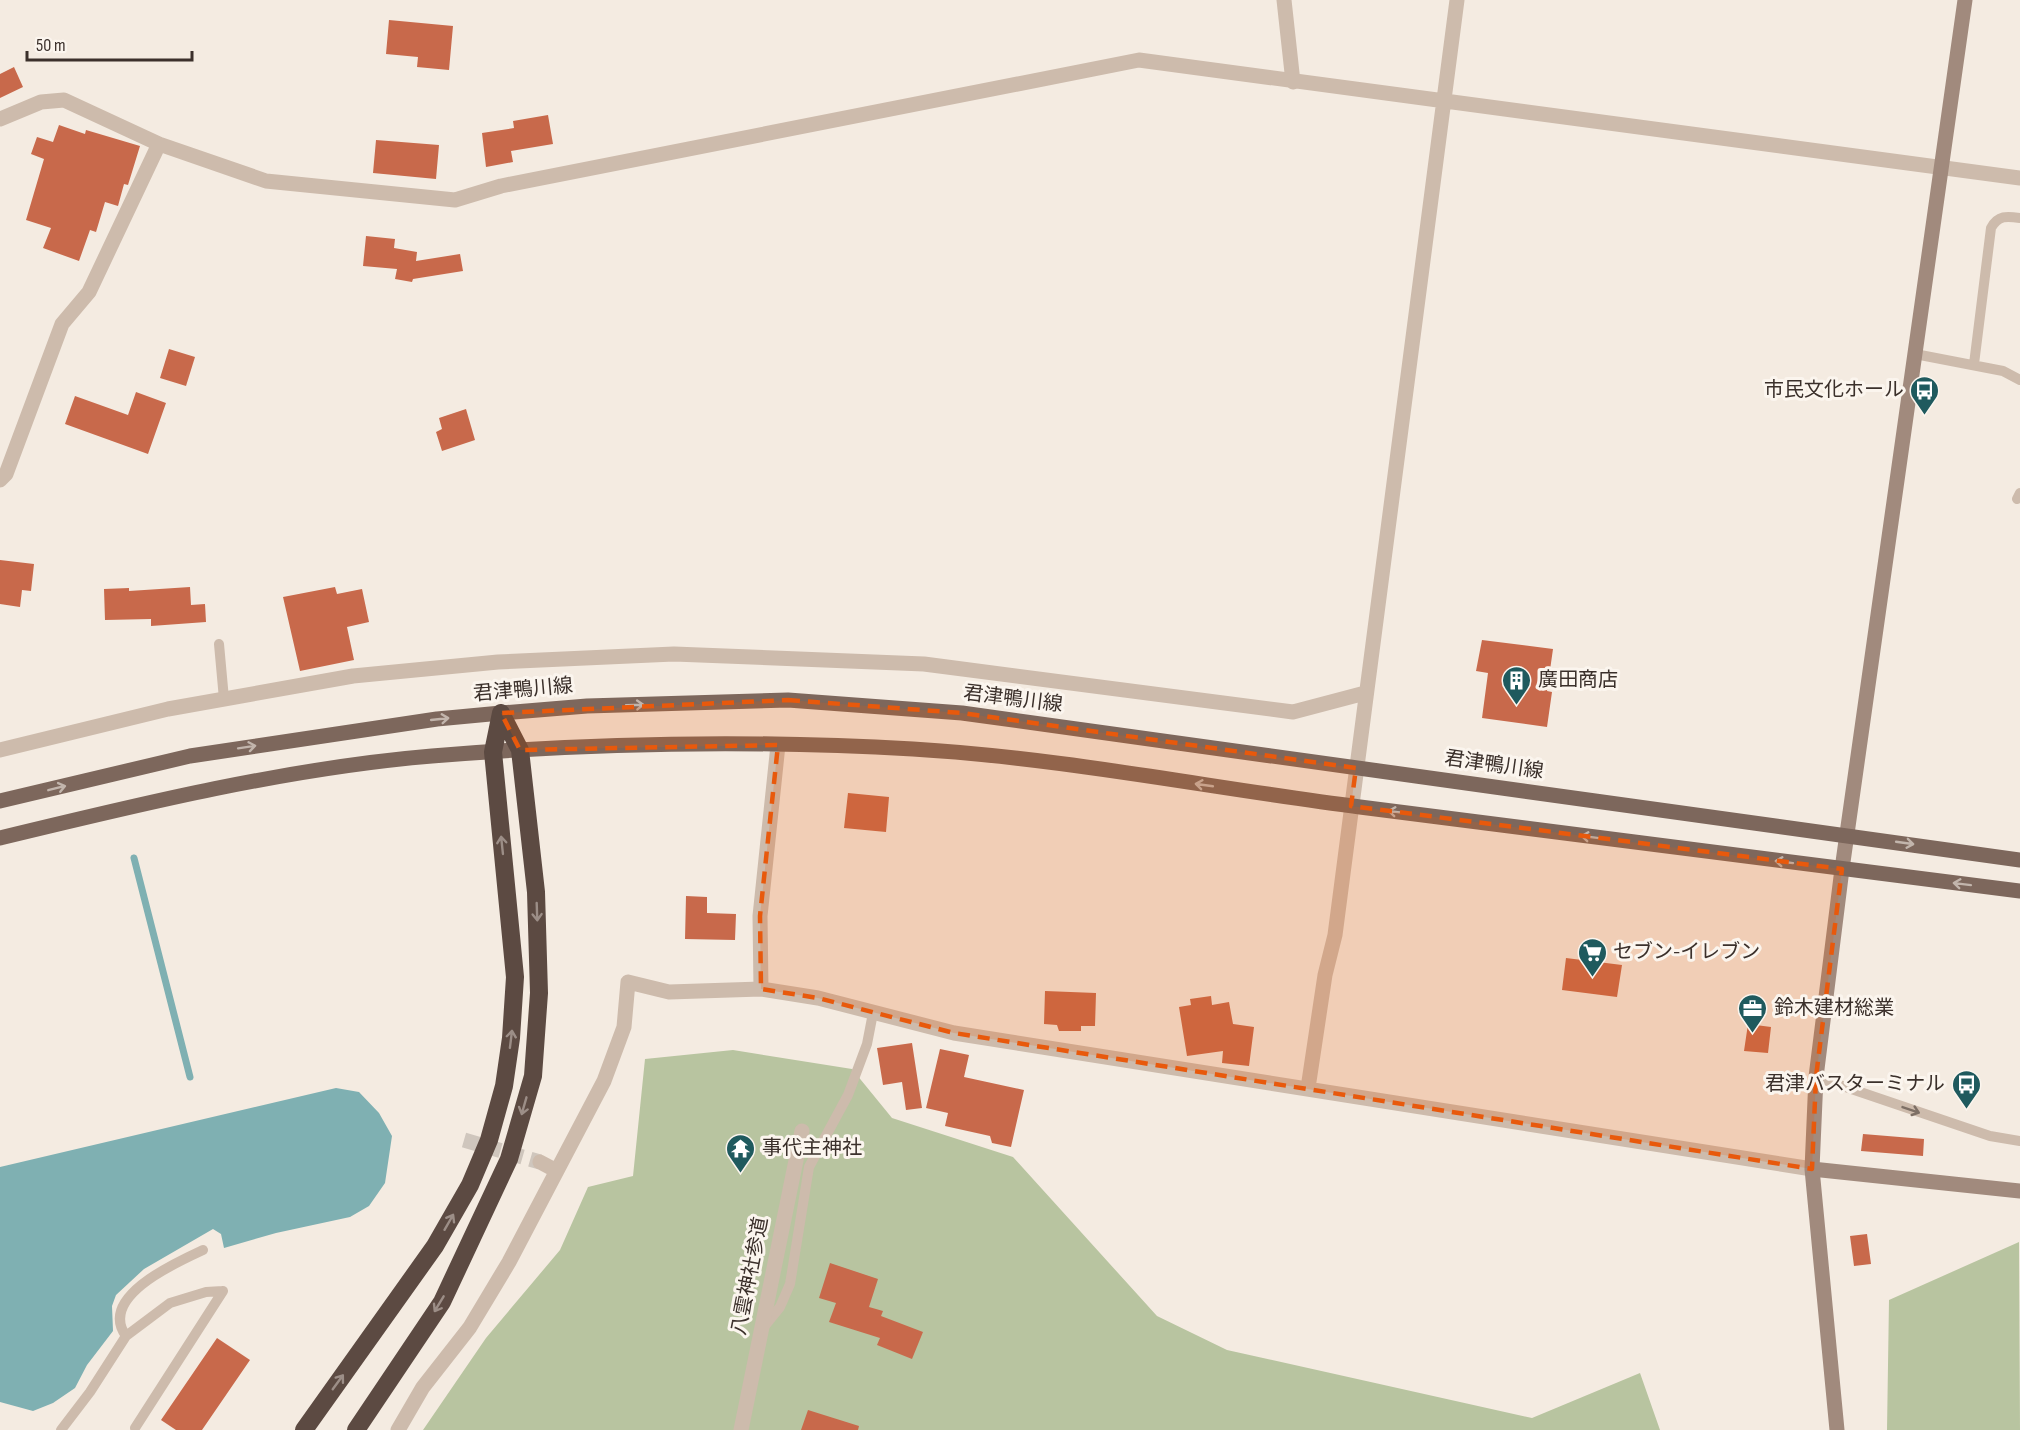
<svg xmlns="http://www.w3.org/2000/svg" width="2020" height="1430" viewBox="0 0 2020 1430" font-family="'Sofia Sans Condensed','Noto Sans JP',sans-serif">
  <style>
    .green { fill: #b8c4a0 }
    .water { fill: #7fb0b2 }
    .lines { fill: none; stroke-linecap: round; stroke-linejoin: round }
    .stream { stroke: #7fb0b2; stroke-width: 7 }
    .building { fill: #c8694b }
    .street-tunnel { stroke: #cfc6bd; stroke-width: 15; stroke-dasharray: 15 8; stroke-linecap: butt }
    .lane { stroke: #cdbbac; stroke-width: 10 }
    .street { stroke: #cdbbac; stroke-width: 15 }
    .secondary { stroke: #a18a7d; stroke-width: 15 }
    .primary { stroke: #7d675c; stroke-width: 15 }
    .highway { stroke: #5c4a42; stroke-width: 18 }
    .oneway { stroke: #c2b5ac }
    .oneway2 { stroke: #9c8e87 }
    .oneway3 { stroke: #7d6f65 }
    .marked { fill: #e8590c; fill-opacity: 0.2; stroke: #e8590c; stroke-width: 4.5; stroke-dasharray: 12 8; stroke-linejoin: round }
    .labels { text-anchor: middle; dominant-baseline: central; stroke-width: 6; stroke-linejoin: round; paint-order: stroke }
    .poi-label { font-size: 20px; fill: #3b302b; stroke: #fbf5ee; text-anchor: start }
    .street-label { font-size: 20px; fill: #3b302b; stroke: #fbf5ee }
  </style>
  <rect width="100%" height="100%" fill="#f4ebe1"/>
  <path class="green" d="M733,1050L852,1069L892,1118L1013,1157L1157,1316L1227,1350L1532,1418L1640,1373L1660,1430H423L486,1338L560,1250L588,1187L633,1176L645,1059Z
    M2019,1242L2020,1430H1887L1889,1300Z"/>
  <path class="water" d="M336,1088L359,1092L379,1113L392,1136L385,1183L369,1206L350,1217L276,1233L224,1248L221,1234L213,1229L144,1269L116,1295L112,1306L113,1331L87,1365L75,1388L53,1403L33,1411L0,1402V1167Z"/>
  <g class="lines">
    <path class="stream" d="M134,858L190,1077"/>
  </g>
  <path class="building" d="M389,20L453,26L449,70L417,67L418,57L386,54Z
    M14,67L23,87L0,98V74Z
    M548,115L553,144L511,151L513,162L486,167L482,133L514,128L513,121Z
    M59,125L85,134L86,130L140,146L128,185L124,184L118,206L105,202L96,232L90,230L79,261L43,248L51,228L26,220L44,159L31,154L37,137L53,142Z
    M376,140L439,145L436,179L373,173Z
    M366,236L395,239L394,248L417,252L416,261L460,254L463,271L413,279L412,282L395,279L397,269L363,266Z
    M169,349L195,357L186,386L160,378Z
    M136,392L166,403L148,454L65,424L75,396L128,415Z
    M466,409L475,440L442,451L436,432L442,429L439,418Z
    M0,560L34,564L31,591L22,590L20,607L0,604Z
    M190,587L191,605L205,604L206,622L151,626V619L105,620L104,589L129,588V591Z
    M335,587L337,594L362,589L369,622L347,627L354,660L300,671L283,597Z
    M1482,640L1553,649L1547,691L1552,692L1547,727L1482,718L1488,673L1476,671Z
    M848,793L889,797L886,832L844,828Z
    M686,896L707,897V913L736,914L735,940L685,939Z
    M1566,958L1622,965L1617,997L1562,990Z
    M1045,991L1096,993L1095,1026H1081V1031H1059L1057,1025L1044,1024Z
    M1211,996L1212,1005L1229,1002L1233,1024L1254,1027L1249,1066L1222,1063L1223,1051L1187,1056L1179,1007L1191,1005L1190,999Z
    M1748,1024L1771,1027L1768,1053L1744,1051Z
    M912,1043L922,1108L906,1110L902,1082L883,1085L877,1048Z
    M940,1049L969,1055L964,1077L1024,1090L1011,1147L992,1143L990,1136L945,1126L948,1113L926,1108Z
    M1863,1134L1924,1139L1923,1156L1861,1151Z
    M1867,1234L1871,1264L1854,1266L1850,1236Z
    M830,1263L878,1279L869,1307L883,1311L881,1316L923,1332L912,1359L877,1345L880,1338L829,1322L836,1303L819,1298Z
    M217,1338L250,1360L202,1430H176L161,1420Z
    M808,1410L859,1426L858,1430H801Z"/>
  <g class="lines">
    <path class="street-tunnel" d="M464,1140L540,1162"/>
    <path class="lane" d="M1915,354L2003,371L2020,380
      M1974,364L1991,228C1998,215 2007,216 2020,218
      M2017,499L2020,493
      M219,644L224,699
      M1816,1077L1990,1136L2020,1141
      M763,1328L780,1307L790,1284L809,1167L848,1095L867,1044L873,1013
      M126,1336C98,1297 175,1263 203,1250
      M135,1428L223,1291
      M61,1430L90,1392L126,1336L170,1303L206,1292L223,1291"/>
    <path class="street" d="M1284,0L1293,82
      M0,119L41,102L64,100L159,144L266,181L455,200L501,186L1139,60L2020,178
      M0,480L6,474L62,324L89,292L159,144
      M0,750L168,709L353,676L498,662L674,654L924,664L1293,712L1365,693
      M761,989L760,916L778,745
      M1308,1088L1325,975L1335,935L1457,0
      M540,1162L555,1170
      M398,1430L423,1387L470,1327L509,1262L604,1081L624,1027L628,982L669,992L761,989L818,998L954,1033L1812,1169
      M741,1430L802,1131"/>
    <path class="secondary" d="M1812,1169L2020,1191
      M1837,1430L1812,1169L1816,1077L1842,869L1965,0"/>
    <path class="primary" d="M0,801L190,756L437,719L501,713L587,706L788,700L962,713L2020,860
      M0,838C140,804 288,768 432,756C589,743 756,740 913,749C1063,758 1211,788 1360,807C1580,836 1800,864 2020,891"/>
    <path class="highway" d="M304,1430L435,1246L470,1185L489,1140L504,1086L511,1038L515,977L493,752L501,713
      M356,1430L442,1302L509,1159L533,1076L539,993L536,892L520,750L501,713"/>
  </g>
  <defs><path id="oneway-shaft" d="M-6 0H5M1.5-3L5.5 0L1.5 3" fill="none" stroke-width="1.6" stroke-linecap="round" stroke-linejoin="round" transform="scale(1.5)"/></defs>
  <g class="oneway">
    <use href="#oneway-shaft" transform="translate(635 705) rotate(-2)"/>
    <use href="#oneway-shaft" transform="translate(440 719) rotate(-6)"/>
    <use href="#oneway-shaft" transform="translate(247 747) rotate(-9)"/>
    <use href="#oneway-shaft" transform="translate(1204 785) rotate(-172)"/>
    <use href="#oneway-shaft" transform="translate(57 788) rotate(-14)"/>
    <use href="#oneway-shaft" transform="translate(1397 812) rotate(-173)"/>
    <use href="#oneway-shaft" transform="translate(1590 837) rotate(-173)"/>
    <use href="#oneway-shaft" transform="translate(1905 843) rotate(8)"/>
    <use href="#oneway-shaft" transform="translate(1784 862) rotate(-173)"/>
    <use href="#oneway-shaft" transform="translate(1962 884) rotate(-173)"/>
  </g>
  <g class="oneway2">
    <use href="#oneway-shaft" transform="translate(502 845) rotate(-96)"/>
    <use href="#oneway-shaft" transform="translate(537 912) rotate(88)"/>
    <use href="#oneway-shaft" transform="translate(511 1039) rotate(-83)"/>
    <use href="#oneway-shaft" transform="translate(524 1106) rotate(106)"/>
    <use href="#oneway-shaft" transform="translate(449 1222) rotate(-60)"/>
    <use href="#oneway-shaft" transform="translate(439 1304) rotate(121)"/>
    <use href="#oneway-shaft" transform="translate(338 1382) rotate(-54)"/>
  </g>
  <use class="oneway3" href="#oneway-shaft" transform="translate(1911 1110) rotate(19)"/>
  <path class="marked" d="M788,700L962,713L1356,768L1351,806L1842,869L1816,1077L1812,1169L954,1033L818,998L761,989L760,916L778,745L520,750L501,713Z"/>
  <defs>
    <symbol id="bus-pin" viewBox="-11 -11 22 30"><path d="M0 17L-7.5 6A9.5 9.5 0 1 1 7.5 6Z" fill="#1f5a5e" stroke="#fbf5ee"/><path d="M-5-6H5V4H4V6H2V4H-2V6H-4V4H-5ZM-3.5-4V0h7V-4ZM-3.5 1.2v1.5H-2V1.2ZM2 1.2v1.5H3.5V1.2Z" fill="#fff"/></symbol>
    <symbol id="building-pin" viewBox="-11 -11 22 30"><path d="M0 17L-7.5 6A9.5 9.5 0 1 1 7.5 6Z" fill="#1f5a5e" stroke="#fbf5ee"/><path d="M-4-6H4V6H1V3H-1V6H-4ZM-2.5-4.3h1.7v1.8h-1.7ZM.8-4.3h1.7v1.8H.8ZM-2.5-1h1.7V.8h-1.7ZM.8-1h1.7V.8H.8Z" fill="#fff"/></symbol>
    <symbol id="supermarket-pin" viewBox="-11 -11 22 30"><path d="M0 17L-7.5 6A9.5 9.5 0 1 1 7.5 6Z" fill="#1f5a5e" stroke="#fbf5ee"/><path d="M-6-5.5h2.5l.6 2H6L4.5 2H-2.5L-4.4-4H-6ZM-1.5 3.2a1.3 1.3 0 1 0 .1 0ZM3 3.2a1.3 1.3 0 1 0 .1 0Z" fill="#fff"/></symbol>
    <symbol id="office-pin" viewBox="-11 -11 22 30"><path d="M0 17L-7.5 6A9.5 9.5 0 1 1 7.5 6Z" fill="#1f5a5e" stroke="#fbf5ee"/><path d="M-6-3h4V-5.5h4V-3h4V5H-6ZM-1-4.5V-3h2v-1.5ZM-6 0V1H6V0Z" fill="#fff"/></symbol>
    <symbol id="temple-pin" viewBox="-11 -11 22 30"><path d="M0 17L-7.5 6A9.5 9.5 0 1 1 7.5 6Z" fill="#1f5a5e" stroke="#fbf5ee"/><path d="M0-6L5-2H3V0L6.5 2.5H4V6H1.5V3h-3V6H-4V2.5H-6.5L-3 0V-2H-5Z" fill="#fff"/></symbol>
  </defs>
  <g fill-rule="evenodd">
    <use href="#bus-pin" x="1908" y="374" width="33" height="45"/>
    <use href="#building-pin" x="1500" y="664" width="33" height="45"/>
    <use href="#supermarket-pin" x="1576" y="936" width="33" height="45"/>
    <use href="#office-pin" x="1736" y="992" width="33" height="45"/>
    <use href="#bus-pin" x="1950" y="1068" width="33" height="45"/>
    <use href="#temple-pin" x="724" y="1132" width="33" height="45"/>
  </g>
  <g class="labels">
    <g class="poi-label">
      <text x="1904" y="390" text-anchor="end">市民文化ホール</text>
      <text x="1538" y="680">廣田商店</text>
      <text x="1613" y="952">セブン-イレブン</text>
      <text x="1774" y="1008">鈴木建材総業</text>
      <text x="1945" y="1084" text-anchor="end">君津バスターミナル</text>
      <text x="762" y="1148">事代主神社</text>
    </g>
    <g class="street-label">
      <text transform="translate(523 690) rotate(-5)">君津鴨川線</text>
      <text transform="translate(1013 699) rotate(7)">君津鴨川線</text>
      <text transform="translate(1494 765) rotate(8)">君津鴨川線</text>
      <text transform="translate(750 1276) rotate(-79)">八雲神社参道</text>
    </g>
  </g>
  <path d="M27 51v9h165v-9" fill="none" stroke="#3b302b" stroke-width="3"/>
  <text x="36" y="51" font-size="18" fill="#3b302b" stroke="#fbf5ee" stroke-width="4.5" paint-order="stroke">50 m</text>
</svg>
